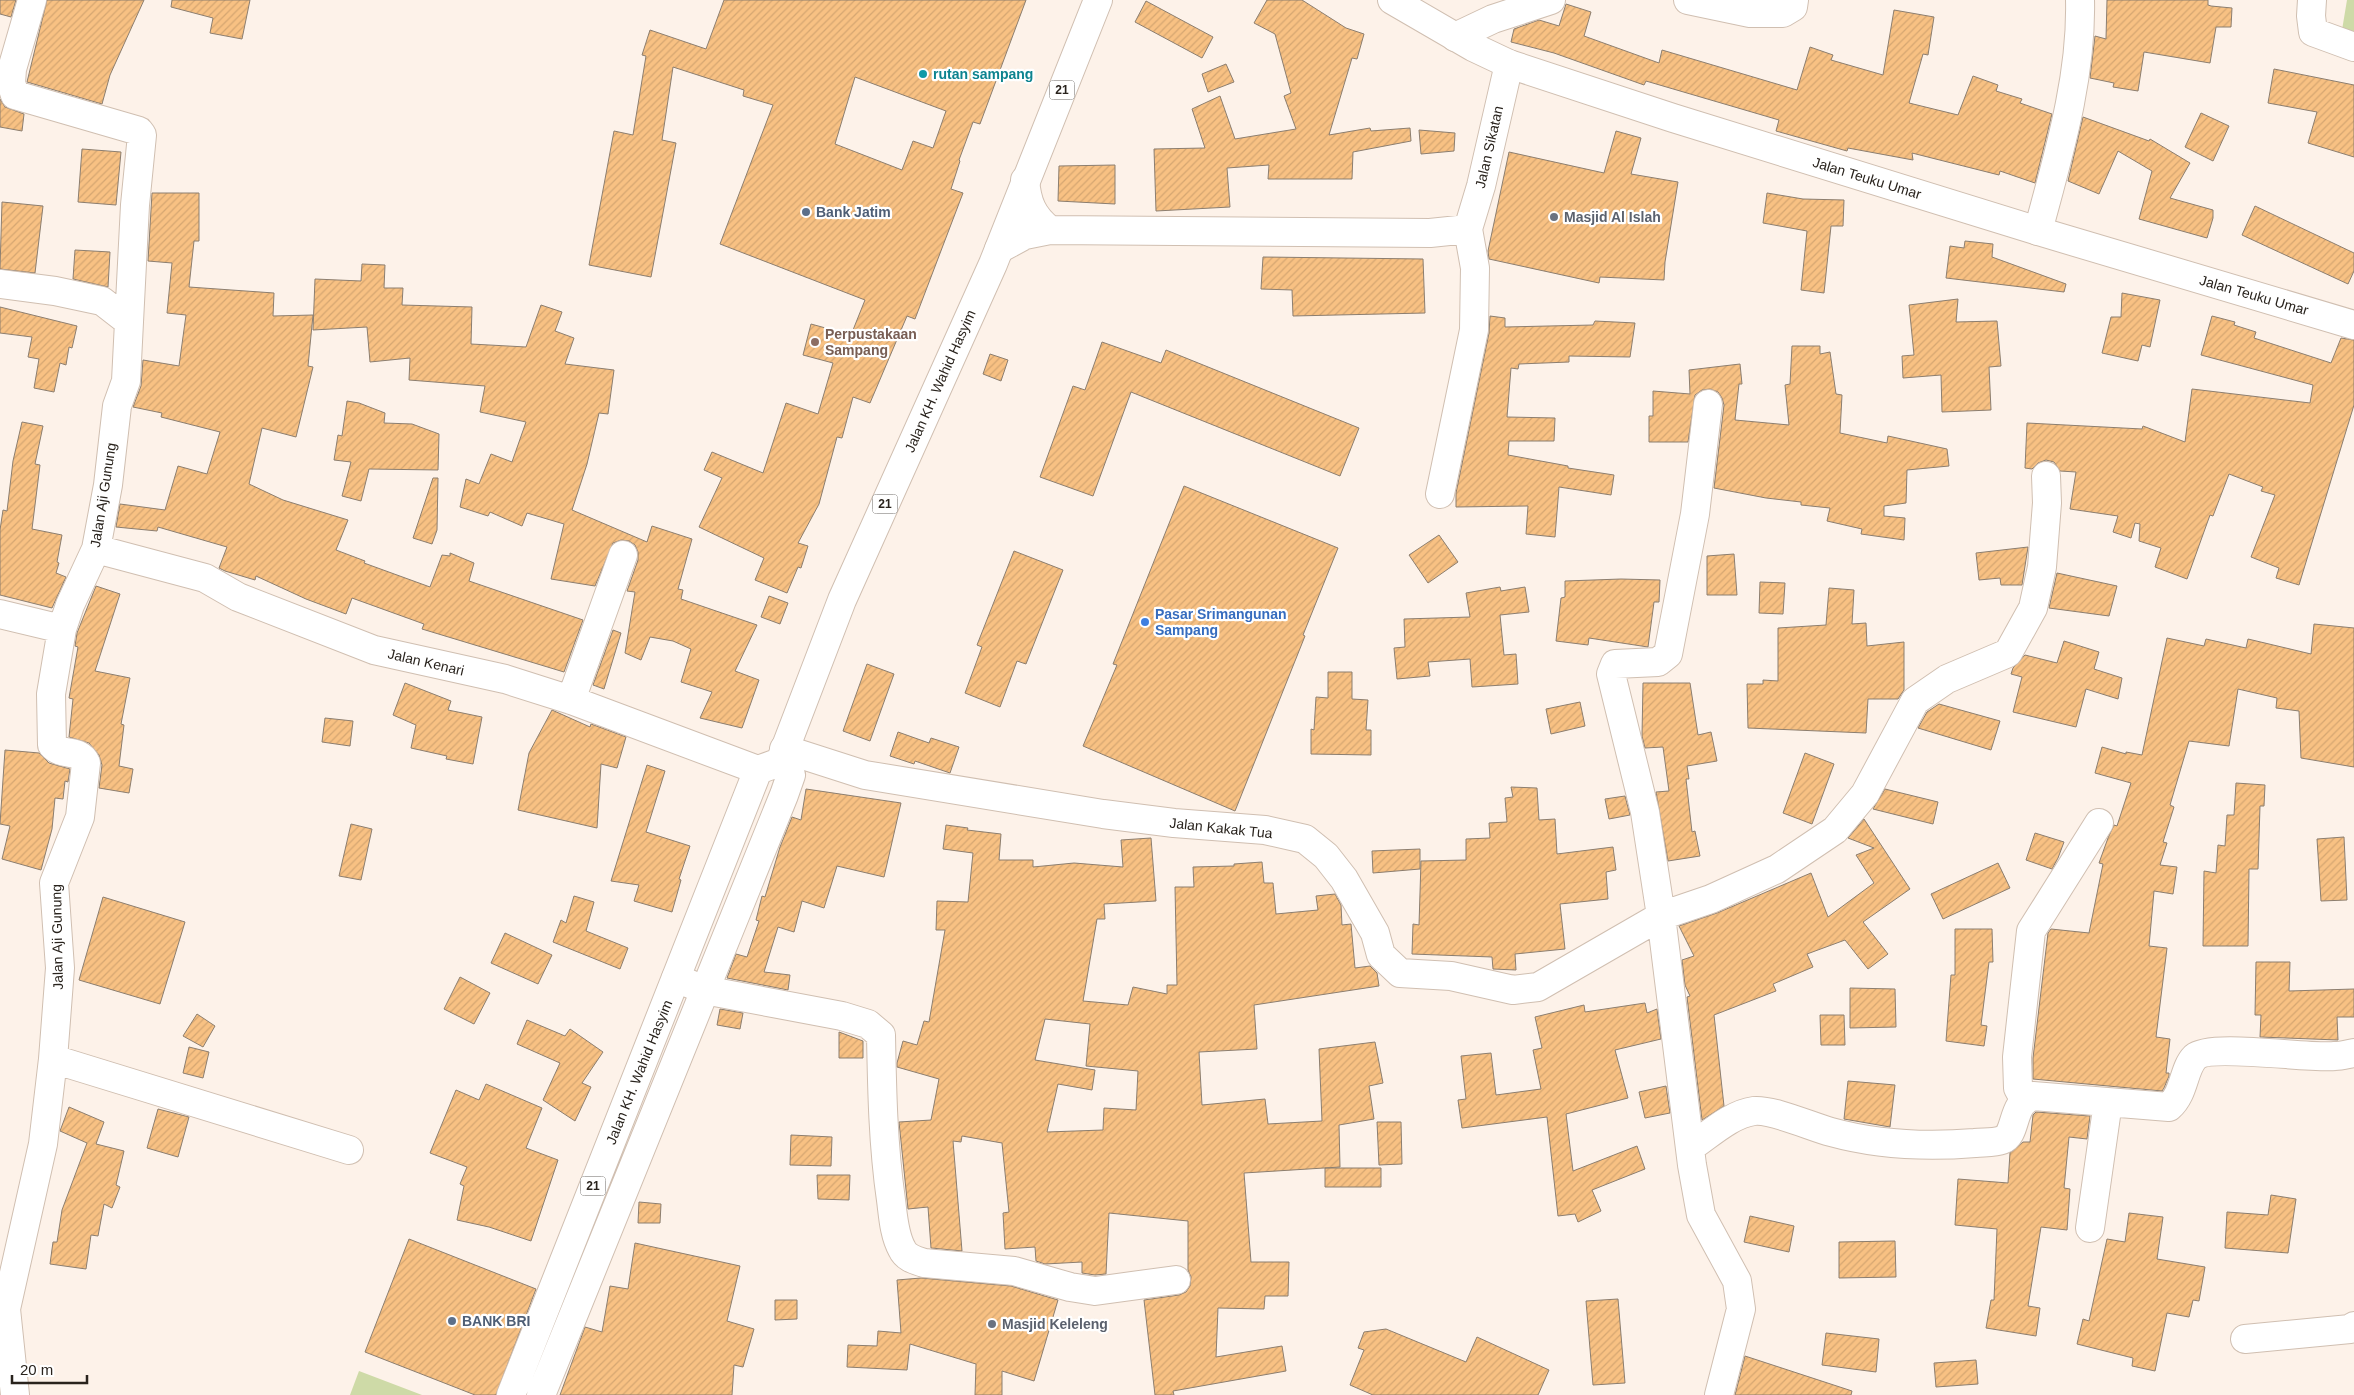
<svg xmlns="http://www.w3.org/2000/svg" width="2354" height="1395" viewBox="0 0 2354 1395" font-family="Arial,sans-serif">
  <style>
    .grass { fill: #cedaa7 }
    .building { fill: url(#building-hatch); stroke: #8c7e6f; fill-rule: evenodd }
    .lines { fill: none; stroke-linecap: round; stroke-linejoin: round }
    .street-casing { stroke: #d0bfb1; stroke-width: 30 }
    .secondary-casing { stroke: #d0bfb1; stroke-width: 30 }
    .highway-casing { stroke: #d0bfb1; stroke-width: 30 }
    .street { stroke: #fff; stroke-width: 28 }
    .secondary { stroke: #fff; stroke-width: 28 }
    .highway { stroke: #fff; stroke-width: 28 }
    .culture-dot { fill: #0f9aa8; stroke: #fff; stroke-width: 2 }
    .service-dot { fill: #5c6f8a; stroke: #fff; stroke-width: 2 }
    .worship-dot { fill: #6b7280; stroke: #fff; stroke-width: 2 }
    .education-dot { fill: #8d6e63; stroke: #fff; stroke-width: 2 }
    .shop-dot { fill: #3f7fe0; stroke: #fff; stroke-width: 2 }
    .labels { text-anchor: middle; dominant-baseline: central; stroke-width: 4.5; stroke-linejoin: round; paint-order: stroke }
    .shield { fill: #fff; stroke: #696561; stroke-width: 1 }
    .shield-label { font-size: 12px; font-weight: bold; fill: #29231d }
    .culture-label { font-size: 14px; font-weight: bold; fill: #0d838f; stroke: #fff; text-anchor: start }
    .street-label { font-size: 14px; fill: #29231d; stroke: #fff }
    .service-label { font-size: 14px; font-weight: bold; fill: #4e5e75; stroke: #fff; text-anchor: start }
    .worship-label { font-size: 14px; font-weight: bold; fill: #5b616d; stroke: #fff; text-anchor: start }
    .education-label { font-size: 14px; font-weight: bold; fill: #785e54; stroke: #fff; text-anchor: start }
    .shop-label { font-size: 14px; font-weight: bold; fill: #366cbe; stroke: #fff; text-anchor: start }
  </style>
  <defs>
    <pattern id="building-hatch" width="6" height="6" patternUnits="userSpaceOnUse" patternTransform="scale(1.25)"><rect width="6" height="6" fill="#f8c183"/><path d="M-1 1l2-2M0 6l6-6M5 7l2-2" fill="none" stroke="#d5a671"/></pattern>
  </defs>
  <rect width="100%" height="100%" fill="#fdf2e9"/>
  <path class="grass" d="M2347,0H2354V39L2341,36Z
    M359,1371L422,1395H350Z"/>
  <path class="building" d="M0,0H16L11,17L0,14Z
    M47,0H144L110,75L102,104L27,82Z
    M172,0H250L242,39L210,33L213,18L171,7Z
    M724,0H1026L980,124L973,122L959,160L960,161L951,189L963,193L915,319L907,316L870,403L853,397L842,438L837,437L819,504L798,543L808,546L801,568L798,567L787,593L755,580L764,558L699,527L722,478L704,470L712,452L763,473L786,403L818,414L833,363L803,355L811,324L851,335L865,300L720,244L773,105L743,96L744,90L673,67L662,140L676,143L651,277L589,265L614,131L633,135L646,56L642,55L650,30L706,49ZM855,77L946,111L933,148L913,141L902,170L835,144Z
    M1267,0H1302L1346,28L1364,34L1357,59L1352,58L1329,135L1370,128L1371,131L1410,128L1411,141L1353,152L1352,179H1268L1269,165L1227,168L1230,207L1156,211L1154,149L1205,148L1192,109L1220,96L1235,139L1296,129L1284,96L1291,93L1275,34L1254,23Z
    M2107,0H2208V5L2211,6L2232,8L2231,27H2216L2210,63L2144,52L2138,91L2113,87L2114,83L2090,78L2095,36L2106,39Z
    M1146,1L1213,37L1202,58L1135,22Z
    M1566,4L1591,12L1584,36L1659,63L1662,50L1797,90L1810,47L1833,55L1831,60L1883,75L1894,10L1934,17L1928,55L1923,54L1909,103L1958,115L1973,76L1998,85L1996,91L2022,99L2020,103L2052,114L2035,183L2000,171L1999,175L1912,153L1913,160L1848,148L1847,151L1776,131L1779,120L1646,81L1644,85L1554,53L1511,42L1514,29L1539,20L1559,26Z
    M1226,64L1234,82L1208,92L1202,74Z
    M2274,69L2354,85V157L2308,143L2317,112L2268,103Z
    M0,99L5,107L24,114L22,131L0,127Z
    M2201,113L2229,126L2213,161L2185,147Z
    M2083,117L2149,141L2150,139L2190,163L2170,198L2213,210V218L2207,238L2139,219L2152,171L2118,151L2099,194L2068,181Z
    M1419,130L1455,133L1454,151L1421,154Z
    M1616,131L1641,138L1631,174L1678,182L1665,262L1664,280L1600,277L1599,283L1489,259L1488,251L1509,152L1604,173Z
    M82,149L121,152L116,205L78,202Z
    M1115,165V204L1058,201L1059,166Z
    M152,193H199V241H194L189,287L274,293L273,316L313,315L308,366L313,367L296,437L262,428L249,484L283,500L348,520L336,550L365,561L364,563L430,587L442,555L450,556V553L474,563L469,581L583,620L564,672L422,629L424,624L352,598L346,614L306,599L256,576L255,580L225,571L219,568L227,547L158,527L157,531L116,527L120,504L165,510L178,466L207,474L220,432L161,417L162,413L133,407L141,386L143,360L179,366L186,315L167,313L172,263L148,261Z
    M1767,193L1803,199L1844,200L1843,226H1831L1824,293L1801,290L1807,231L1763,223Z
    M2,202L43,206L35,273L0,269Z
    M2255,206L2354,253V271L2348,284L2242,235Z
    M1965,241L1993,244L1992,257L2066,284L2064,292L1946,278L1950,246L1964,248Z
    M75,250L110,252L108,287L73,279Z
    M1263,257L1423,259L1425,313L1293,316L1292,290L1261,289Z
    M362,264L385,265L384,288H403L402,305L472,307L471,344L526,347L541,305L562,312L555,331L574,338L565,364L614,370L608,414L599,413L587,464L572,510L647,542L652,526L692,539L678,589L683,590L681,599L757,625L735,671L759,680L742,728L700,718L712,692L681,682L691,649L673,641L650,637L641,660L625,653L635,592L627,591L638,560V552L635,545L629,541L621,540L613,543L595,586L551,579L564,524L527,513L522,526L490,512L488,516L460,507L466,479L479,484L491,454L512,462L526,422L480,412L485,386L409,380L410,358L370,362L367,327L313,330L315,279L361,281Z
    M2122,293L2160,300L2150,347L2142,345L2138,361L2102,353L2111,317H2121Z
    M1958,299L1956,322L1997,321L2001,366L1989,367L1991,410L1942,412L1941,375L1903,378L1902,356L1914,355L1909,305Z
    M0,307L77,326L72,348L69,347L66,365L60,363L54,392L34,388L39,359L28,357L32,337L0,333Z
    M1490,316L1505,318V327L1593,325L1595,321L1635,323L1630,357L1569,356V362L1519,364L1518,369L1511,368L1507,417L1555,418L1554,441H1509L1508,455L1568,466V468L1614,475L1611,495L1559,487L1555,537L1526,534L1528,506L1456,507V493L1489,333Z
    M2212,316L2235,322L2234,325L2256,332L2254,338L2331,363L2341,338L2354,340V405L2299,585L2276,578L2279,568L2251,557L2275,495L2261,491L2263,487L2229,474L2213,516L2210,515L2187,579L2155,567L2161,548L2139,541L2140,524L2135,523L2131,538L2113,532L2118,516L2070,509L2076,472L2060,471L2054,462L2046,460L2038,463L2032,469L2025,468L2027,423L2142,429L2143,426L2185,442L2192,389L2310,403L2313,385L2201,355Z
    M1102,342L1161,363L1166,350L1359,428L1340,476L1131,392L1093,496L1040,477L1073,386L1085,390Z
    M1792,346H1820V354L1830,352L1836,394L1842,395L1840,433L1887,443L1888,436L1947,449L1949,466L1907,470L1906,503L1884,506V516L1905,518L1904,540L1861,534L1862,529L1827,521L1830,508L1801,505V502L1766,498L1714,488L1724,405L1722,398L1718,392L1710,389L1702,390L1695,395L1688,442H1649V416H1653V391L1690,394L1689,370L1740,364L1742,384H1739L1735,420L1789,425L1785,385L1790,384Z
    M990,354L1008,360L1001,381L983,374Z
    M347,401L359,403L385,413L384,423L412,424L439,434L438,470L369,469L361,501L342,496L351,462L334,460L338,435L342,436Z
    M22,422L43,426L35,464L40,465L32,529L62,535L57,562L59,563L56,573L66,577L52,608L0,595V530L3,510L7,511L13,461Z
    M433,478H438L437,530L432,544L413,538Z
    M1184,486L1338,548L1303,635L1305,636L1235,811L1083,746L1117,665L1113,664Z
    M1439,535L1458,562L1428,583L1409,555Z
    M2028,547L2022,585H2001L2000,578L1979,580L1976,553Z
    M1014,551L1063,570L1026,664L1017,661L1000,707L965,693L982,647L977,645Z
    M1734,554L1737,595H1707V556Z
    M2057,573L2117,586L2109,616L2049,608Z
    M1621,579L1660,580L1659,602H1654L1648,647L1589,638L1588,645L1556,641L1561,598L1565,597V581Z
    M1760,582L1785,583L1783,614L1759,613Z
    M96,586L120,594L95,671L130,678L121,724L124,725L119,766L133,769L129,793L99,788L102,765L99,755L89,743L69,737L73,699L69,698L78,647L75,646L77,633Z
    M1500,587L1501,591L1525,587L1529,612L1500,615L1504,655L1516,654L1518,684L1472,687L1470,659L1428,662L1430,676L1397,679L1394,648L1405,647L1404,619L1470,617L1466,593Z
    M1829,588L1854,590L1852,624L1866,623L1867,646L1904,642V690L1898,699H1868L1866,733L1748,728L1747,684H1763V680L1778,681V628L1826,625Z
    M769,596L788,603L780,624L761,617Z
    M2314,624L2354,628V767L2301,758L2299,711L2276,708L2277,698L2238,689L2229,746L2189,741L2170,805L2174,807L2163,842L2167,843L2160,865L2177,867L2173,894L2154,891L2149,946L2167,948L2156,1037L2170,1039L2166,1073H2169V1076L2164,1088L2162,1091L2033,1079V1058L2048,933L2051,929L2089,933L2103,864L2099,863L2108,838L2114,825L2117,826L2131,783L2095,773L2102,747L2126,754V752L2142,755L2167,638L2204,646L2206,639L2246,648L2248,639L2311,654Z
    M613,630L621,633L604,689L593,685Z
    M2064,641L2099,652L2094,669L2122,678L2118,699L2086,689L2076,727L2013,712L2022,677L2011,674L2013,668L2025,655L2057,663Z
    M867,664L894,674L870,741L843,731Z
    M1328,672H1352V699L1368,700L1366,730H1371V755L1311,754V729L1314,730L1316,697L1328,698Z
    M405,683L451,701L448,710L482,717L473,764L446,759L447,756L411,748L416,725L393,715Z
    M1643,683H1690L1698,735L1711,732L1717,761L1687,766L1689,779H1686L1692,832L1695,831L1700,856L1668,861L1656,792L1669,791L1663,747L1645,748L1642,736Z
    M1580,702L1585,726L1551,734L1546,709Z
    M1939,704L2000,721L1991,750L1918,728L1927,712Z
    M552,710L590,727L591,724L626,737L617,768L601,764L597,828L518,810L529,753Z
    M325,718L353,721L350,746L322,742Z
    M898,732L929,743L931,738L959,747L950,773L915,761L914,764L890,756Z
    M5,750L39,753L49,763L70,769L68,782L65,781L63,799L55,798L52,829L41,870L2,859L10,826L0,824Z
    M1805,753L1834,764L1812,824L1783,813Z
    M647,765L665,771L646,832L690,846L679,879L681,880L672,912L634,901L639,885L611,881Z
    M2236,783L2265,785L2264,806H2260L2258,869H2249L2248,946H2203L2204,871L2216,873L2218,845L2225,846L2227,815H2234Z
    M1511,787L1537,788L1539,820L1555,819L1557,854L1613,847L1616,870L1606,872L1608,899L1560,904L1565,949L1515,954L1516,970L1493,969L1492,957L1412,954L1413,924L1419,925L1421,861L1466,860V839L1490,838L1489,823L1507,822L1505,798L1513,797Z
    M806,789L901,803L884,877L837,866L824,908L802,901L794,932L778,927L764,972L790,975L788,990L727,978L736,954L747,957L759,921L756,920L762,896L765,897L780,847L792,817L801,820Z
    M1885,789L1938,802L1933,824L1873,809Z
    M1625,796L1630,815L1609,819L1605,799Z
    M1864,819L1910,889L1863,922L1888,954L1868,969L1845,940L1807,954L1813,967L1773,984L1776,991L1714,1015L1724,1106L1702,1120L1687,997L1690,996L1685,985L1682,960L1694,956L1679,926L1717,913L1811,873L1828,917L1874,883L1856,855L1874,848L1848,838Z
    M351,824L372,829L361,880L339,876Z
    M946,825L968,828L967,830L1001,834L999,860H1033V867L1074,863L1123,867L1121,840L1151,838L1156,901L1104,904L1105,919H1097L1083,1001L1128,1005L1133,987L1167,994V985H1177L1175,887H1194L1193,867L1234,866V864L1262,862L1264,883H1273L1276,914L1318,910L1316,896L1335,894L1341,905L1342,925L1351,924L1355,968L1370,966L1377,973L1379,986L1254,1005L1257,1049L1199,1052L1202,1105L1265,1099L1268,1124L1322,1121L1319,1049L1375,1042L1383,1083L1369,1086L1374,1119L1339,1125L1340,1167L1244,1173L1251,1262H1289L1288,1296H1265L1264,1309L1218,1308L1216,1357L1282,1346L1286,1371L1173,1391L1174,1395H1155L1144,1300L1179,1295L1186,1292L1190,1286L1191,1277L1188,1270V1221L1109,1213L1106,1274L1095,1275L1082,1273V1262L1045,1264L1036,1261L1035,1247L1005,1249L1003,1213L1009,1212L1002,1143L962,1136L961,1142L953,1141L962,1251L931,1248L928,1207L908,1209L899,1122L931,1120L939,1079L897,1067V1063L903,1041L917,1045L924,1021L929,1022L945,930H936L937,901L968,902L973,853L943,849ZM1045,1019L1090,1024L1086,1066L1138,1071L1136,1110L1104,1108L1103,1130L1047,1132L1058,1084L1092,1090L1095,1070L1035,1060Z
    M2035,833L2064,842L2058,858L2052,869L2026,860Z
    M2344,837L2347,900L2321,901L2317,839Z
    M1420,849V869L1373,873L1372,851Z
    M1998,863L2010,888L1943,919L1931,894Z
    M574,896L594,902L586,931L628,948L620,969L553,942L561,920L566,923Z
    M103,897L185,922L160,1004L79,980Z
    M1955,929H1992L1993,962H1989L1981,1025L1987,1026L1984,1046L1946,1041L1951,975H1955Z
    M505,933L552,955L538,984L491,963Z
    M2256,962H2290L2289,991L2354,989V1017H2337L2338,1040L2260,1037L2261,1015H2255Z
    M460,977L490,993L474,1024L444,1009Z
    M1850,988L1895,989L1896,1027L1850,1028Z
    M1645,1003L1647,1013L1657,1009L1661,1039L1615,1050L1628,1098L1566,1114L1573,1171L1637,1146L1645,1169L1592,1190L1601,1211L1578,1222L1575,1214L1558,1216L1547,1117L1462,1128L1458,1100L1466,1099L1461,1056L1491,1053L1496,1095L1541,1089L1533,1050L1542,1048L1535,1017L1584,1005L1585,1012Z
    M720,1009L743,1013L740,1029L717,1025Z
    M197,1014L215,1026L203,1047L183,1036Z
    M1820,1015H1844L1845,1045H1821Z
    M527,1020L565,1036L570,1029L603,1052L582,1083L591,1087L575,1121L543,1100L560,1063L517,1044Z
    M839,1032L863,1041V1058H839Z
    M189,1047L209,1052L203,1078L183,1073Z
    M1848,1081L1895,1085L1890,1127L1844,1119Z
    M486,1084L542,1108L526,1148L558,1160L531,1241L489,1227L457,1220L464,1186L460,1184L467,1167L430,1153L456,1090L479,1100Z
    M1666,1086L1670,1113L1645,1118L1639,1092Z
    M69,1107L104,1122L96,1144L124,1151L116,1185L120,1187L112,1208L104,1204L98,1236L91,1235L86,1269L50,1264L53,1242H57L62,1210L87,1143L60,1131Z
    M158,1109L189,1117L178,1157L147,1148Z
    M2036,1112L2090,1116L2087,1139L2069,1137L2064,1188L2070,1189L2067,1230L2041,1227L2028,1306L2040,1308L2036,1336L1986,1328L1991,1300H1994L1997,1229L1955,1225L1958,1179L2008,1183L2010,1153L2023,1142H2030L2033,1115Z
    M1377,1122H1401L1402,1164L1379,1165Z
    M791,1135L832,1137L831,1166L790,1165Z
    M1325,1168H1381V1187H1325Z
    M817,1175H850L849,1200L818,1199Z
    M2271,1195L2296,1199L2288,1253L2225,1248L2227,1212L2268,1215Z
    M639,1202L661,1204L660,1223H638Z
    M2129,1213L2163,1217L2157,1259L2205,1267L2199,1301L2193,1300L2189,1317L2167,1313L2155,1371L2132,1366L2133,1358L2077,1344L2083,1319L2089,1321L2107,1239L2125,1242Z
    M1750,1216L1794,1226L1789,1252L1744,1242Z
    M409,1239L536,1289L496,1395H475L365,1352Z
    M1895,1241L1896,1277L1839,1278V1242Z
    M635,1243L740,1266L727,1321L754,1329L743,1367L734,1365L732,1395H560L585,1327L602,1332L610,1286L628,1289Z
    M921,1278L1011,1286L1058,1300L1034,1381L1002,1371V1395H975L976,1364L910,1344L907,1370L847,1367L848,1345L877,1346L878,1331L901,1333L897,1280Z
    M1618,1299L1625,1383L1593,1385L1586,1301Z
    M775,1300H797V1319L775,1320Z
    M1386,1329L1466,1362L1477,1337L1549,1370L1538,1395H1373L1350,1385L1364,1350L1358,1348L1364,1332Z
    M1826,1333L1879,1339L1876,1372L1822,1365Z
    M1745,1356L1852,1391L1851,1395H1735Z
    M1976,1360L1978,1384L1936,1387L1934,1363Z"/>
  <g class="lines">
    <defs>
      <path id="street" d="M32,0L12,69L11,83L15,95L139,131L142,135L135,205L129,322
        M1688,0L1750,13H1783L1793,7L1794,0
        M2312,0L2311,16L2313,32L2354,47
        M1455,37L1493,19L1551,0
        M1025,180C1027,202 1032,216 1050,230
        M2038,231C2058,156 2082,78 2080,0
        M999,249L1025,235L1050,230L1430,233L1468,229
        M0,284L55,291L102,301L129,322L126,381L117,406L108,485L96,549L70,605L62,629L51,694L52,745C62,757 80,748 86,763L80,817L54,883L60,968L53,1059L43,1144L6,1309L15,1395
        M1708,404L1695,514L1668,654L1658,662L1615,664L1611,674L1645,812L1661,916L1711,899L1777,869L1835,830L1865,794L1915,701L1947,679L2008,653L2033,608L2042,567L2047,503L2046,476
        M1440,494L1474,330L1475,268L1468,229L1481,186L1509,64
        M96,549L205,578L238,597L374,650L505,679L571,700L758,770
        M0,614L62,629
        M571,700L623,555
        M784,749L865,775L1103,814L1174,823L1265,830L1305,839L1326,856L1344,879L1375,933L1381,955L1400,973L1451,976L1513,990L1538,987L1661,916L1692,1165L1701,1215L1737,1281L1741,1309L1719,1395
        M676,978L704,990L842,1016L868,1024L881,1035C882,1090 883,1145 891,1200C893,1215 894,1235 902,1249C906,1258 915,1260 924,1263L1014,1271L1070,1287L1095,1291L1176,1280
        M53,1059L349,1150
        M2024,1099L2018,1088L2017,1057L2031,931L2099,823
        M1691,1147C1709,1135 1731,1114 1754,1111C1772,1109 1812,1127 1831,1132C1878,1145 1927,1147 1975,1143C1983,1142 1994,1143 2002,1140C2018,1134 2010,1104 2033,1096L2169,1107C2185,1093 2183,1069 2195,1057C2211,1043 2310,1059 2335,1056C2341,1056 2348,1054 2354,1053
        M2090,1228L2108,1102
        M2245,1339L2350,1329L2354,1326"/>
      <path id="secondary" d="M1392,0L1473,47L1509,64L1673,118L2038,231L2354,325"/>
      <path id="highway" d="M511,1395L758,770L780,762L842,600L993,264L1098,0
        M541,1395L784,795L791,775L780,762"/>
    </defs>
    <use href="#street" class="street-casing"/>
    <use href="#secondary" class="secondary-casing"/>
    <use href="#highway" class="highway-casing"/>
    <use href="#street" class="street"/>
    <use href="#secondary" class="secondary"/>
    <use href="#highway" class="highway"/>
  </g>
  <circle class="culture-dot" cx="923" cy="74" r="5"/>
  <g class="service-dot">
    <circle cx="806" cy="212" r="5"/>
    <circle cx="452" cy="1321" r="5"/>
  </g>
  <g class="worship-dot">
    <circle cx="1554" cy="217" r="5"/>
    <circle cx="992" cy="1324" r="5"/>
  </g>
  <circle class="education-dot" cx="815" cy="342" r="5"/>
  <circle class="shop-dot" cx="1145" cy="622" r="5"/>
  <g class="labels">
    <g class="shield">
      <rect x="1049.5" y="80.5" width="25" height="19" rx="4"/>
      <rect x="872.5" y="494.5" width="25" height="19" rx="4"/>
      <rect x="580.5" y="1176.5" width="25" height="19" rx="4"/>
    </g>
    <g class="shield-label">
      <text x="1062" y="90">21</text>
      <text x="885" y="504">21</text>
      <text x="593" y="1186">21</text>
    </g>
    <g class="culture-label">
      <text x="933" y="74">rutan sampang</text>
    </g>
    <g class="street-label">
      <text transform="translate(1489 147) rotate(-77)">Jalan Sikatan</text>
      <text transform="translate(1867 178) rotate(17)">Jalan Teuku Umar</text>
      <text transform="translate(2254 295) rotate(16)">Jalan Teuku Umar</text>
      <text transform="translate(940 381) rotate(-66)">Jalan KH. Wahid Hasyim</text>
      <text transform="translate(103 495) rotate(-81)">Jalan Aji Gunung</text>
      <text transform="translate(426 662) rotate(13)">Jalan Kenari</text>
      <text transform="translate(1221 828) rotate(6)">Jalan Kakak Tua</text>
      <text transform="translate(57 937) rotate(-91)">Jalan Aji Gunung</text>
      <text transform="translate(639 1072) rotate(-68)">Jalan KH. Wahid Hasyim</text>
    </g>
    <g class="service-label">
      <text x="816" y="212">Bank Jatim</text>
      <text x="462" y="1321">BANK BRI</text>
    </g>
    <g class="worship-label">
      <text x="1564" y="217">Masjid Al Islah</text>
      <text x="1002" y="1324">Masjid Keleleng</text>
    </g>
    <g class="education-label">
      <text x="825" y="334">Perpustakaan<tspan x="825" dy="16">Sampang</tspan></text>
    </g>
    <g class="shop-label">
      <text x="1155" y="614">Pasar Srimangunan<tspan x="1155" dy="16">Sampang</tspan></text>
    </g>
  </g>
  <path d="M12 1375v8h75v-8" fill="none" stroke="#29231d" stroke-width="2.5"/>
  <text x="20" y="1375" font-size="15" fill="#29231d" stroke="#ffffff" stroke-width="4" paint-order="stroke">20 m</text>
</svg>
